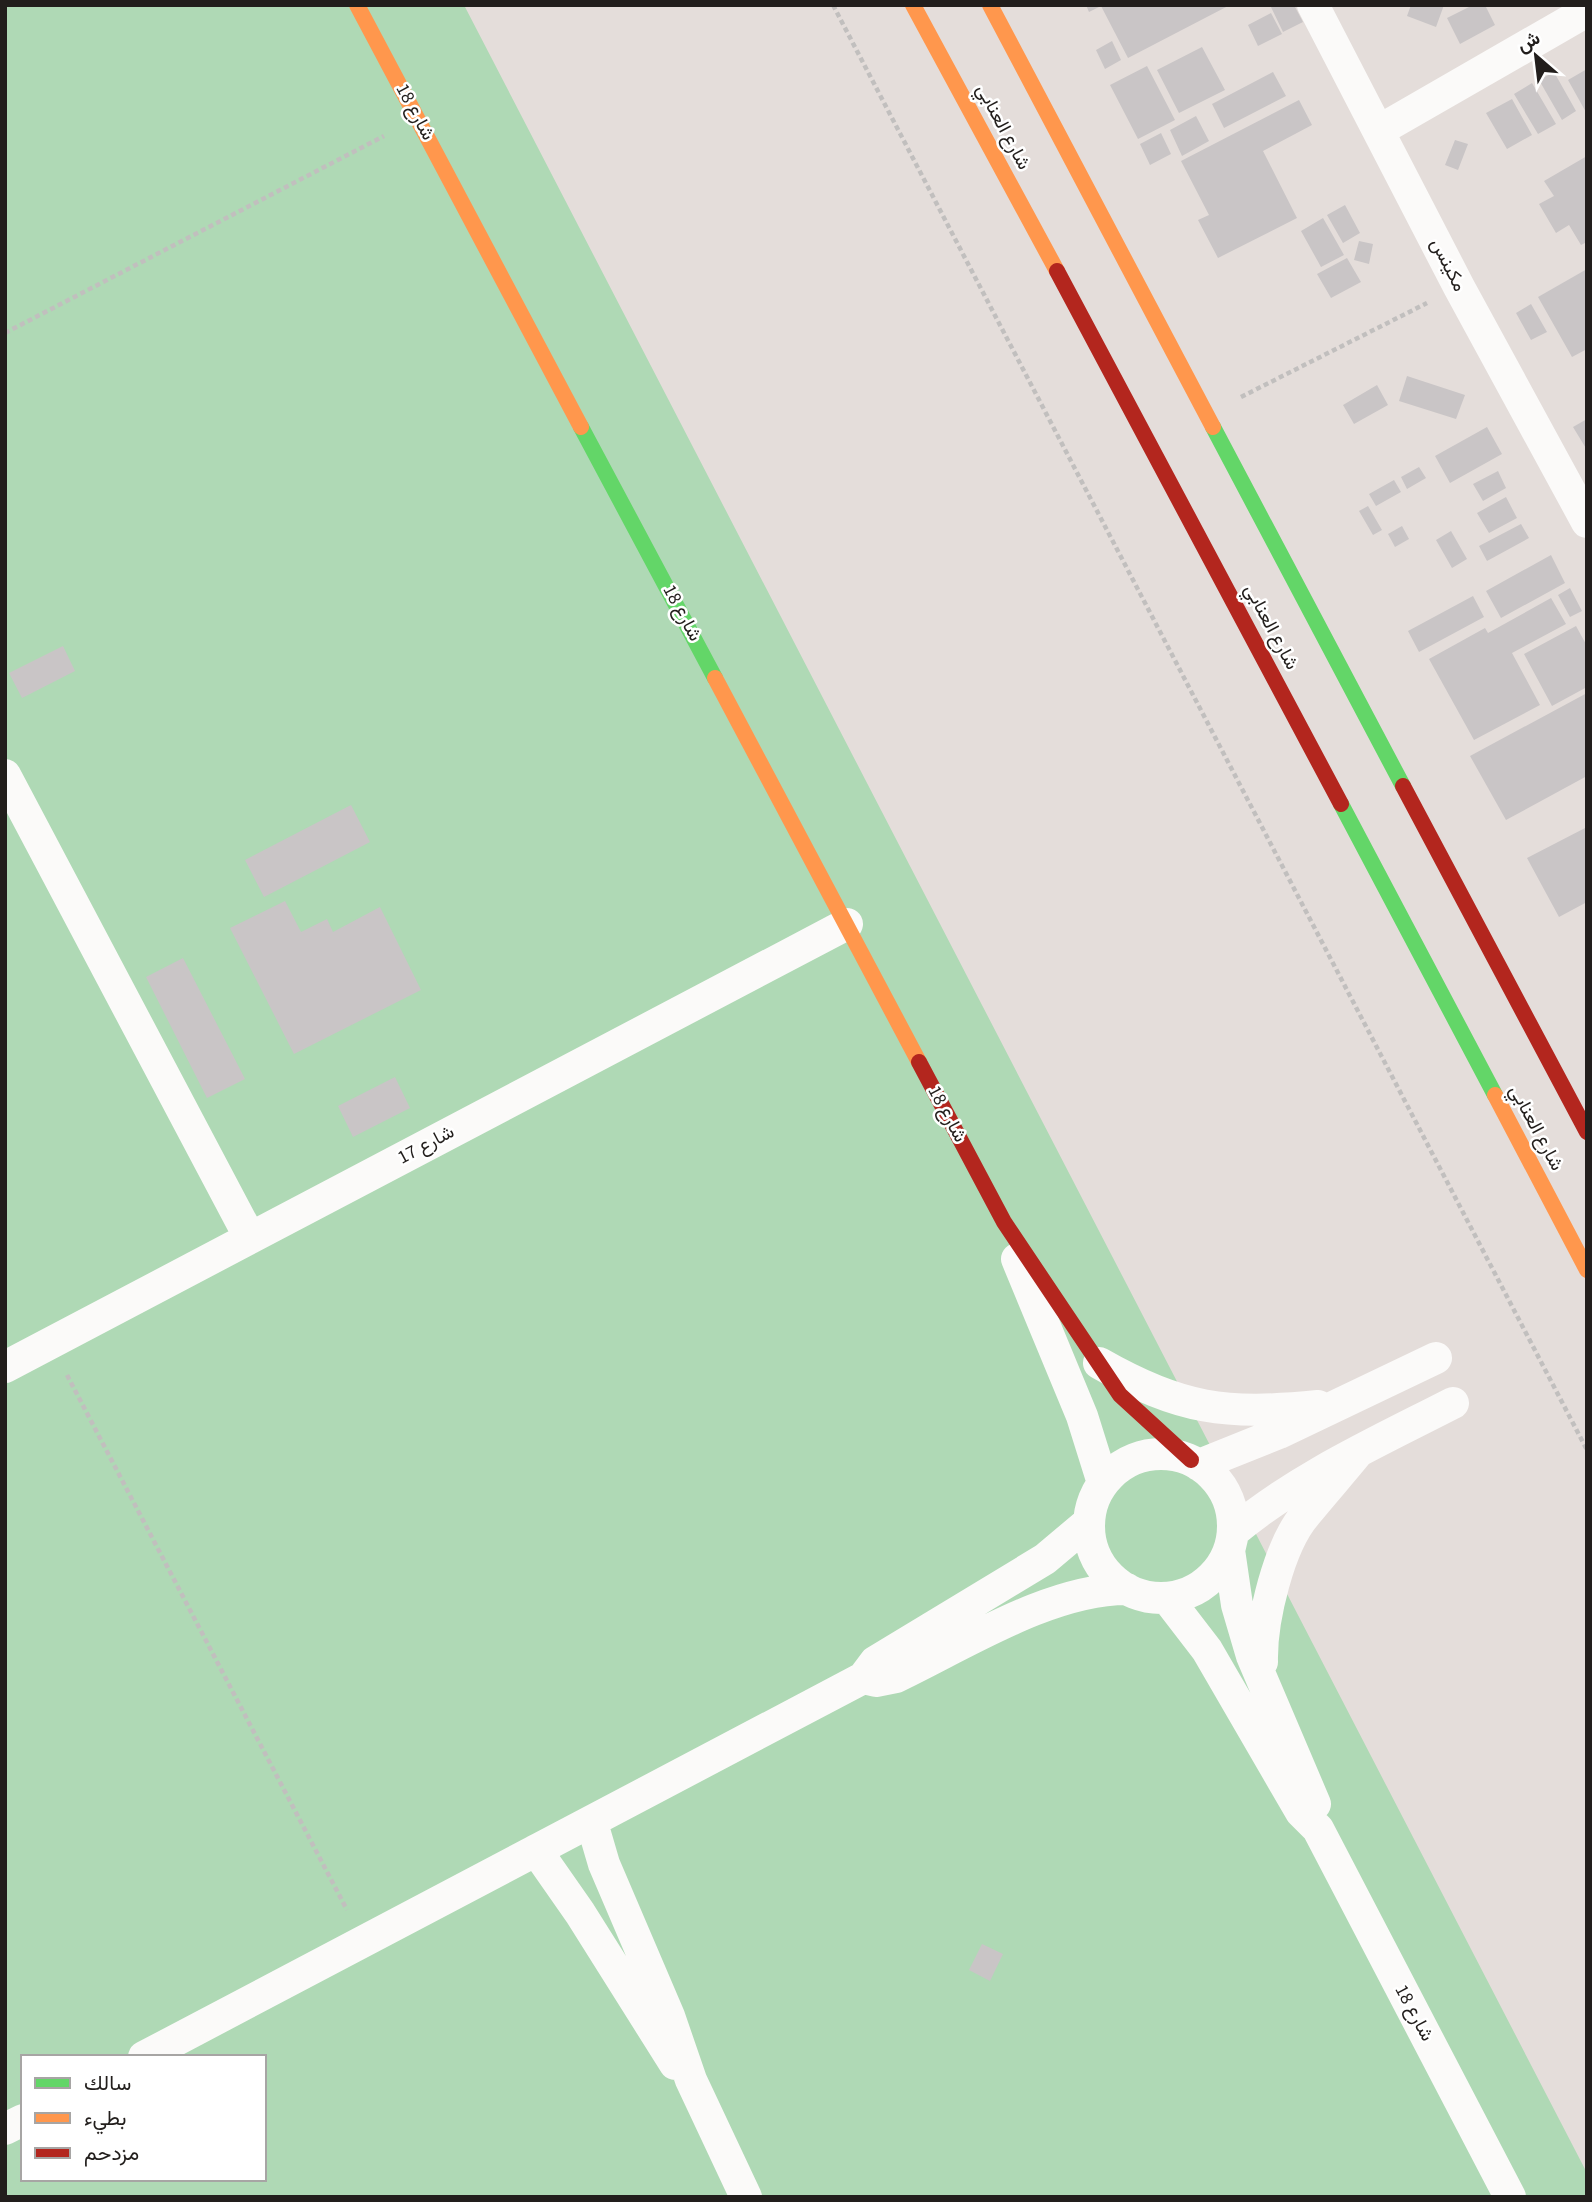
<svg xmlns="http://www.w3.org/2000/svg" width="1592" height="2202" viewBox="0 0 1592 2202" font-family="'Source Sans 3',Vazirmatn,sans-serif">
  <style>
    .green { fill: #afd9b5; fill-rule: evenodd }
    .building { fill: #c9c5c6 }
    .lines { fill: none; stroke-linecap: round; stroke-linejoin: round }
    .path { stroke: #c1bfbe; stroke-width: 4.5; stroke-dasharray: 5 3.5; stroke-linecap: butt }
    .street { stroke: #fbfaf9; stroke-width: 32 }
    .fast { stroke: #63d668; stroke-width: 16 }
    .slow { stroke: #ff974d; stroke-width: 16 }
    .jam { stroke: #b3261e; stroke-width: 16 }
    .labels { text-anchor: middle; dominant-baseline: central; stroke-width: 5; stroke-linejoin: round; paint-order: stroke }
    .street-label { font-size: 19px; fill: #221e1c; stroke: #fff }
  </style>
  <rect width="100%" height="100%" fill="#e4ddda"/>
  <path class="green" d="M5,5H464L1587,2173V2197H5ZM23,2057H264V2179H23Z"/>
  <path class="building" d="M1086,5H1230L1128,58L1101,6L1089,12Z
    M1270,5H1294L1303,22L1283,32Z
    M1411,5H1444L1436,27L1407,16Z
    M1473,5H1485L1495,25L1460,44L1447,18Z
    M1271,13L1282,34L1258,46L1248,25Z
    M1112,41L1121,60L1105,69L1096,50Z
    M1202,47L1225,90L1179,113L1157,70Z
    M1147,66L1175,120L1138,139L1110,85Z
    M1587,69V114L1568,80Z
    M1273,72L1286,96L1224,128L1212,104Z
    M1554,72L1576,111L1562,120L1539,80Z
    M1532,83L1556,124L1538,134L1514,94Z
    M1512,99L1532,135L1507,149L1486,113Z
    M1299,100L1312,125L1263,151L1297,218L1218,258L1198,220L1209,215L1181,161Z
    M1196,116L1209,141L1182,156L1170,130Z
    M1161,133L1171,154L1150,165L1140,144Z
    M1455,140L1468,144L1458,170L1445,165Z
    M1587,156V242L1581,245L1569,225L1556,233L1539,204L1554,196L1544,181Z
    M1345,205L1360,233L1343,243L1327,215Z
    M1323,218L1344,255L1321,267L1301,231Z
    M1359,241L1373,244L1369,264L1354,260Z
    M1347,258L1361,282L1331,298L1317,274Z
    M1587,269V349L1572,357L1538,297Z
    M1531,304L1547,332L1531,340L1516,313Z
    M1407,376L1465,395L1456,419L1399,401Z
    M1377,385L1388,405L1354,424L1343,405Z
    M1587,419V450L1573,427Z
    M1487,427L1502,454L1450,483L1435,456Z
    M1419,467L1426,478L1407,489L1401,477Z
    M1498,471L1506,488L1483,501L1473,484Z
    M1394,480L1401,492L1376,506L1369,494Z
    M1506,497L1517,518L1489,533L1477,513Z
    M1368,506L1382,530L1373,535L1359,511Z
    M1521,524L1529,538L1487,561L1479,546Z
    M1402,526L1409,539L1395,547L1388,534Z
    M1451,531L1467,559L1452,568L1436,540Z
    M1551,555L1565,583L1501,618L1486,591Z
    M1570,588L1582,611L1570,617L1558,595Z
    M1473,596L1484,617L1419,652L1408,631Z
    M1551,598L1566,624L1512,653L1540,705L1474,740L1429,659L1485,628L1488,633Z
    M1576,626L1587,646V687L1552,706L1524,654Z
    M63,646L75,671L22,698L9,673Z
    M1587,693V776L1506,820L1470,756Z
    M351,805L370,842L264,897L245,860Z
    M1587,827V902L1559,917L1527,858Z
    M285,901L301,932L327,919L333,932L380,907L421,990L294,1054L230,928Z
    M183,958L245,1079L207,1098L146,977Z
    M395,1077L410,1108L353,1137L338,1106Z
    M982,1944L1003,1954L990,1981L969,1970Z"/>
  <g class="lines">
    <path class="path" d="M833,5L1587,1450
      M5,333L384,136
      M1241,397L1427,303
      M67,1375L347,1910"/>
    <path class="street" d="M1313,5L1459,287L1587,522
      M1380,130L1587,11
      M5,775L250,1238
      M1017,1259L1082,1416L1103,1483
      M1099,1363C1181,1410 1226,1415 1318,1406
      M5,1367L847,924
      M1089 1526a72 72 0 1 1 144 0a72 72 0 1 1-144 0Z
      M1199,1465L1279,1433L1436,1358
      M1233,1532C1299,1477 1377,1442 1453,1403
      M1229,1550L1237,1605L1252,1656L1315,1804
      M1167,1598L1207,1650L1301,1812L1318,1829L1510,2197
      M1262,1662C1261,1620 1279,1545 1306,1514C1323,1493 1341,1473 1358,1452
      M863,1678L876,1681L896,1677C965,1644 1050,1589 1127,1589
      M592,1823L604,1864L669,2016L691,2080L746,2197
      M536,1850L580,1913L675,2064
      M144,2057L863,1678L875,1662L1045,1559L1089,1522
      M5,2129L23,2120"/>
    <path class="fast" d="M581,427L715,678
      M1213,427L1403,786
      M1341,804L1495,1095"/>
    <path class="slow" d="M357,5L581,427
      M913,5L1057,271
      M990,5L1213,427
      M715,678L919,1062
      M1495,1095L1587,1270"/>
    <path class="jam" d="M1057,271L1341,804
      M1403,786L1587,1132
      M919,1062L1004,1222L1120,1395L1191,1460"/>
  </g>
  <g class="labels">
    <g class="street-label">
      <text transform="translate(415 112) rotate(62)">شارع 18</text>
      <text transform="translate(1003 127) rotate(62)">شارع العنابي</text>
      <text transform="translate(1448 265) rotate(63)">مكينس</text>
      <text transform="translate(682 613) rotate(62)">شارع 18</text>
      <text transform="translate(1271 627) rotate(62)">شارع العنابي</text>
      <text transform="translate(947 1114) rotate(62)">شارع 18</text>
      <text transform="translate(1536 1128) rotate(62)">شارع العنابي</text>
      <text transform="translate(426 1145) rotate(-28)">شارع 17</text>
      <text transform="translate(1414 2013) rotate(62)">شارع 18</text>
    </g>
  </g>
  <rect width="1592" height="2202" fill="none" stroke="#221e1c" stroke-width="14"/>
  <rect x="21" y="2055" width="245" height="126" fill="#ffffff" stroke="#a7a5a4" stroke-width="2"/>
  <rect x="35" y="2078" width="35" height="10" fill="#63d668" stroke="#a7a5a4" stroke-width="2"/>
  <text x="84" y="2090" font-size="21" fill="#221e1c">سالك</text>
  <rect x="35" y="2113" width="35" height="10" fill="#ff974d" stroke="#a7a5a4" stroke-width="2"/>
  <text x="84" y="2125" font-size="21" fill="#221e1c">بطيء</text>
  <rect x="35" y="2148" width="35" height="10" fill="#b3261e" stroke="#a7a5a4" stroke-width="2"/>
  <text x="84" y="2160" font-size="21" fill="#221e1c">مزدحم</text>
  <g transform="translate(1536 56) rotate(332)" stroke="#ffffff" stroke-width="5" paint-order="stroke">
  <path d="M0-5L12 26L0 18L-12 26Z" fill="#221e1c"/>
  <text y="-10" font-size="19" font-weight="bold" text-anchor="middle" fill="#221e1c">ش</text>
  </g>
</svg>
